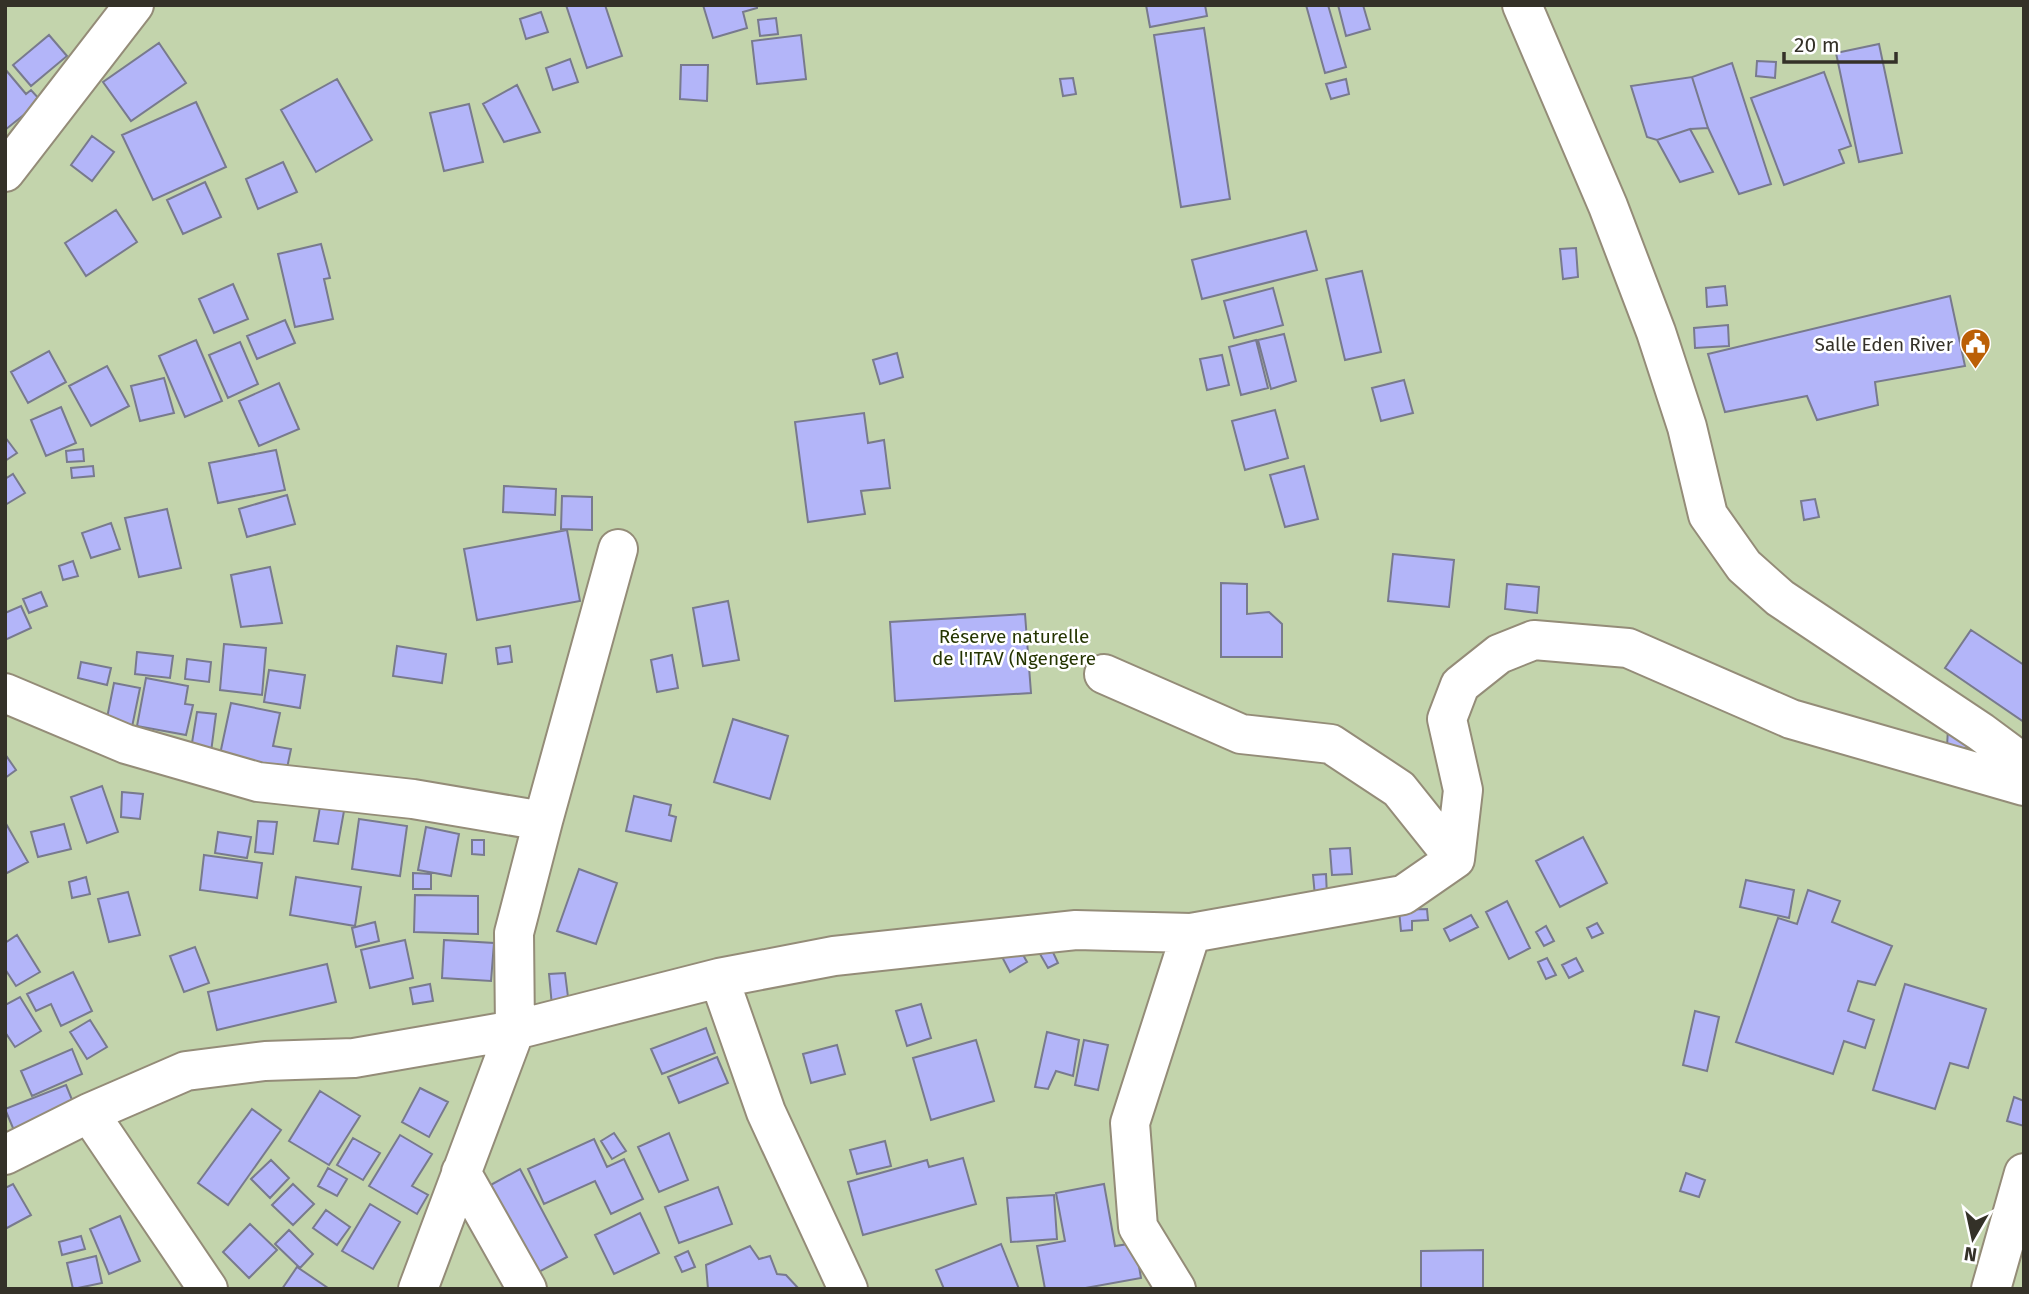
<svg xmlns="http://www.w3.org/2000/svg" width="2029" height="1294" viewBox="0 0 2029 1294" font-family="'Fira Sans',sans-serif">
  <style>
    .green { fill: #c3d4ac }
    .building { fill: #b3b5f9; stroke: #787a8d; stroke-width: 2 }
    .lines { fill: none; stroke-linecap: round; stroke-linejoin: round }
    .minor-casing { stroke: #948c78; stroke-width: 42 }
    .trunk-casing { stroke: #948c78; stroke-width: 42 }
    .minor { stroke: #fff; stroke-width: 38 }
    .trunk { stroke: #fff; stroke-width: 38 }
    .labels { text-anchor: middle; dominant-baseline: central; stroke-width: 5; stroke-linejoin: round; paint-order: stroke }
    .poi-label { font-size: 19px; fill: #343128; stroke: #fff; text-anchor: end }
    .park-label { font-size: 19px; fill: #253502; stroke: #fff }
  </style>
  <rect width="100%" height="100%" fill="#fff9ec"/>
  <path class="green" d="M5,5H2024V1289H5Z"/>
  <path class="building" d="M566,5H605L622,56L587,68Z
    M703,5H757V8L743,12L747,28L713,38Z
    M1146,5H1205L1207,16L1150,27Z
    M1306,5H1328L1346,67L1325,73Z
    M1338,5H1363L1370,29L1346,36Z
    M541,12L548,32L526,39L520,19Z
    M776,18L778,34L760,36L758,20Z
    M1204,28L1230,199L1181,207L1154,35Z
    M49,35L67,56L31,86L13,65Z
    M801,35L806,79L757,84L752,41Z
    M159,43L186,83L131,121L103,82Z
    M1879,44L1902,153L1859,162L1836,53Z
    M570,59L578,82L553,90L546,68Z
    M1757,61L1776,62L1775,78L1756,76Z
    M1732,63L1771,184L1739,194L1708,128L1692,77Z
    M681,65H708L707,101L680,99Z
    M5,69L26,94L31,90L41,101L5,130Z
    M1824,72L1851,146L1839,150L1844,163L1784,185L1751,98Z
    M1692,77L1708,128L1690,129L1657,140L1647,137L1631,86Z
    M1073,78L1076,94L1063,96L1060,79Z
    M337,79L372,140L316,172L281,110Z
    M1346,79L1349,94L1331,99L1326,84Z
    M517,85L540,132L504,142L483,104Z
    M196,102L226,167L153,200L122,135Z
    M469,104L483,162L444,171L430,113Z
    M1690,129L1713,172L1680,182L1657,140Z
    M92,136L114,152L92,181L71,165Z
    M283,162L297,192L258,209L246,179Z
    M205,182L221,217L183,234L167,200Z
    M116,210L137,242L86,276L65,243Z
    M1306,231L1317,270L1202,299L1192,260Z
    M321,244L330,278L324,279L333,319L295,327L278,254Z
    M1576,248L1578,277L1563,279L1560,249Z
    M1362,271L1381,352L1345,360L1326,279Z
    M233,284L248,319L214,333L199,299Z
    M1725,286L1727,305L1707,307L1706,288Z
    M1273,288L1283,325L1234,338L1224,301Z
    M1950,296L1965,366L1875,382L1878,405L1817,420L1807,396L1725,412L1708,354Z
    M285,320L295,343L257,359L247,336Z
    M1728,325L1729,346L1695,348L1694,328Z
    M1284,334L1296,381L1271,389L1258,340Z
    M196,340L222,401L185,417L159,356Z
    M1256,340L1268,388L1241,395L1229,347Z
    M240,342L258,384L228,398L209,355Z
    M49,351L66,382L28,403L11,372Z
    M897,353L903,377L880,384L873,360Z
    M1222,355L1229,385L1207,390L1200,359Z
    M107,366L129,406L91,426L69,386Z
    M164,378L174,413L140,421L131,386Z
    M1404,380L1413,413L1381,421L1372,388Z
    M279,383L299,429L259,446L239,401Z
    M61,407L76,443L46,456L31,420Z
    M1275,410L1288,458L1245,470L1232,421Z
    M864,413L868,443L884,440L890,488L861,491L865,514L808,522L795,422Z
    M5,437L17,453L5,461Z
    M83,449L84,461L67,462L66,451Z
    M276,450L285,490L218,503L209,463Z
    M93,466L94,476L72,478L71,468Z
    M1304,466L1318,519L1285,527L1270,475Z
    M13,474L25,493L5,505V479Z
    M504,486L556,489L555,515L503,512Z
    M287,495L295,524L247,537L239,509Z
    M562,496L592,497V530L561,529Z
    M1815,499L1819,517L1804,520L1801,501Z
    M167,509L181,568L139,577L125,518Z
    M111,523L120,549L91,558L82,533Z
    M567,530L580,601L477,620L464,549Z
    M1393,554L1454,560L1449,607L1388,601Z
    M73,561L78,576L63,580L59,566Z
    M270,567L282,623L241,627L231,575Z
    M1221,583L1247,584V614L1269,612L1282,624V657H1221Z
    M1507,584L1539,587L1537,613L1505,609Z
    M41,592L47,606L29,613L23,599Z
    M728,601L739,660L703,666L693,608Z
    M21,606L31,628L5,640V613Z
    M1025,614L1031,693L895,701L890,622Z
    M1971,630L2024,665V722L1945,668Z
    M224,644L266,648L262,695L220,690Z
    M397,646L446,654L442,683L393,676Z
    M510,646L512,662L498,664L496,648Z
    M137,652L173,656L170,678L135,674Z
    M672,655L678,688L657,692L651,660Z
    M187,659L211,662L209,682L185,679Z
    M81,662L111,668L107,685L78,678Z
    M269,670L305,675L300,708L264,702Z
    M146,678L188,686L185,704L193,705L186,735L137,726Z
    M114,683L140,688L132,727L106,723Z
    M231,703L280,713L273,746L291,749L286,773L219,759Z
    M197,712L216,714L211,752L191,749Z
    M733,719L788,736L770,799L714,782Z
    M1948,728L1975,749L1947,747Z
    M5,754L16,770L5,778Z
    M102,786L118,832L87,843L71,797Z
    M122,792L143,794L140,819L121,817Z
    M634,796L671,805L669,815L676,817L671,841L626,831Z
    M320,807L344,811L338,844L314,841Z
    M359,819L407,826L400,876L352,869Z
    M258,821L277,822L273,854L255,852Z
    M5,822L28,862L5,874Z
    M64,824L71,849L38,857L31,832Z
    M426,827L459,834L451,876L418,870Z
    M218,832L251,837L247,858L215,853Z
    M1583,837L1607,883L1560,907L1536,861Z
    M472,840H484V855L472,854Z
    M1350,848L1352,874L1332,875L1330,849Z
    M204,855L262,863L257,898L200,890Z
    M579,869L617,883L596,944L557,931Z
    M413,873L431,874V889H413Z
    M1326,874L1327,896H1315L1313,875Z
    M86,877L90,894L72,898L69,882Z
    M296,877L361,887L355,926L290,915Z
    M1746,880L1794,890L1789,918L1740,907Z
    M1808,890L1840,901L1832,922L1892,946L1875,985L1858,981L1848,1011L1874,1020L1865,1048L1844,1041L1833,1074L1736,1042L1778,918L1797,924Z
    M128,892L140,935L109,942L98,899Z
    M415,895L478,896V934L414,932Z
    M1507,901L1530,948L1509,959L1486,912Z
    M1427,909L1428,920L1412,921V930L1401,931L1399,910Z
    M1471,915L1478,927L1450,941L1444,929Z
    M375,922L379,941L356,947L352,928Z
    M1597,923L1603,933L1592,938L1587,928Z
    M1546,926L1554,941L1544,946L1536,932Z
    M17,935L40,972L16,986L5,969V943Z
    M405,940L413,978L370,988L361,950Z
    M444,940L494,943L491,981L442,978Z
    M1017,944L1027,962L1010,972L1000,953Z
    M195,947L209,983L184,992L170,956Z
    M1051,948L1058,963L1048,968L1040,954Z
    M1547,958L1556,975L1546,979L1538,962Z
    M1576,958L1583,971L1569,978L1562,965Z
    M327,964L336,1002L217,1030L208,992Z
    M73,972L92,1011L61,1026L51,1004L36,1011L27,994Z
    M565,973L569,1005L552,1006L549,974Z
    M430,984L433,1001L413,1004L410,988Z
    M1905,984L1986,1009L1968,1068L1950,1063L1935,1109L1873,1090Z
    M20,997L41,1031L15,1047L5,1032V1005Z
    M921,1004L931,1038L907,1046L896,1011Z
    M1695,1011L1719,1017L1707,1071L1683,1065Z
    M90,1020L107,1047L87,1059L70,1032Z
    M706,1028L715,1053L662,1074L651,1049Z
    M1047,1032L1079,1040L1073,1076L1056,1071L1048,1089L1035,1087Z
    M976,1040L994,1101L931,1120L913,1058Z
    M1084,1040L1108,1045L1098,1090L1075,1085Z
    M837,1045L845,1074L811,1083L803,1054Z
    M72,1049L82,1074L32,1096L21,1071Z
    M717,1057L728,1083L679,1103L668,1077Z
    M66,1085L79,1117L18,1140L5,1109Z
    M420,1088L448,1102L429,1137L402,1122Z
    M320,1091L360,1116L329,1165L289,1141Z
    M2014,1097L2024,1101V1126L2007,1121Z
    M252,1109L281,1130L228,1205L198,1183Z
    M614,1133L626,1151L612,1159L601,1141Z
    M669,1133L688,1180L659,1192L638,1147Z
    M400,1135L432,1154L412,1186L428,1195L417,1214L369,1186Z
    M353,1138L380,1153L363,1180L337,1165Z
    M594,1139L607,1167L624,1159L643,1199L611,1214L595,1181L544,1204L528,1169Z
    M885,1141L891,1166L857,1174L850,1150Z
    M963,1158L976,1204L863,1235L848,1182L927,1160L929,1167Z
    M271,1160L289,1178L270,1198L251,1179Z
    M328,1168L347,1179L337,1196L318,1186Z
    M520,1169L567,1257L533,1275L487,1187Z
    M1686,1173L1705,1180L1699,1197L1680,1191Z
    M13,1184L31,1215L5,1229V1188Z
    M293,1184L314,1204L293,1225L272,1205Z
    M1104,1184L1115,1246L1135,1243L1141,1278L1080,1289H1045L1037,1246L1065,1241L1056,1193Z
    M718,1187L732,1224L679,1243L665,1207Z
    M1054,1195L1057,1239L1011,1242L1007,1198Z
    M370,1204L400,1222L373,1269L342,1251Z
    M326,1210L350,1227L337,1245L313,1228Z
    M640,1213L659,1253L614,1274L595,1235Z
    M120,1216L140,1261L109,1274L90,1229Z
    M250,1224L277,1250L249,1278L223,1252Z
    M289,1230L313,1254L300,1268L275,1244Z
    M81,1236L85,1249L62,1255L59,1242Z
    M1001,1244L1019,1289H944L936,1270Z
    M750,1246L759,1259L770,1256L777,1274L786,1275L799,1289H708L706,1265Z
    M1483,1250V1289H1421V1251Z
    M688,1251L695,1267L682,1272L675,1257Z
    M96,1256L102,1283L73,1289L67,1263Z
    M297,1267L328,1288V1289H282Z"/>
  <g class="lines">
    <defs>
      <path id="minor" d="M1522,5L1608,206L1656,332L1687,427L1708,515L1744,566L1780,598L1981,732L2024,764
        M5,172L134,5
        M1104,674L1241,734L1331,744L1399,789L1455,859
        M5,693L126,744L258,782L413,799L543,821L514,933L515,1030L418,1289
        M543,821L618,549
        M719,978L766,1112L848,1289
        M89,1113L208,1289
        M5,1155L89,1113L186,1071L265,1061L354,1058L515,1030L719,978L834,956L1076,930L1191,933L1403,895L1455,859L1463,790L1447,719L1460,685L1499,654L1534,640L1628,648L1791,719L2024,786
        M461,1172L527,1289
        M1176,1289L1138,1227L1130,1123L1191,933"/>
      <path id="trunk" d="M1991,1289L2024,1173"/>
    </defs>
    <use href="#minor" class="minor-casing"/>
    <use href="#trunk" class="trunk-casing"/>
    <use href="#minor" class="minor"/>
    <use href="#trunk" class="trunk"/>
  </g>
  <defs>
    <symbol id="civic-pin" viewBox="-11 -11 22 30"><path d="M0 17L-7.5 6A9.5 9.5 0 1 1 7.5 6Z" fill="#bb5f06" stroke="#fff"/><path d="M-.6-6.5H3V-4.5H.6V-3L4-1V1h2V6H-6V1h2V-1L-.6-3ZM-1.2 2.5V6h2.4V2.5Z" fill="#fff"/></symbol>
  </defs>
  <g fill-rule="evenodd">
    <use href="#civic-pin" x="1958" y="326" width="35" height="47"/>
  </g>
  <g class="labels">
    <g class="poi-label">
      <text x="1953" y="344">Salle Eden River</text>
    </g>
    <g class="park-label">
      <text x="1014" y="636">Réserve naturelle<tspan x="1014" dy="22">de l'ITAV (Ngengere</tspan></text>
    </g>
  </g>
  <rect width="2029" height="1294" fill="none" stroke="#343128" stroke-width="14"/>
  <g transform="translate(1973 1238) rotate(189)" stroke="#ffffff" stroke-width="5" paint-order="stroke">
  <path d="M0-5L12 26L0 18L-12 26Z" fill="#343128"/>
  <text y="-10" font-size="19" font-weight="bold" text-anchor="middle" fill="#343128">N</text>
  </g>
  <path d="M1784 52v10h112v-10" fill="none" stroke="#343128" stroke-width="3.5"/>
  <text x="1794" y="52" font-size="21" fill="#343128" stroke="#ffffff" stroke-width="5" paint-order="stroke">20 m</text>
</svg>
